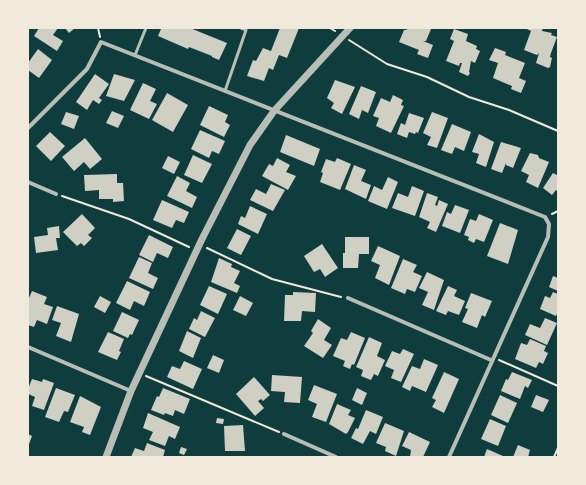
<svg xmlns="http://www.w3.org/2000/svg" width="586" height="485" viewBox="0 0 586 485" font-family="'Source Sans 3',sans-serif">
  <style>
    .building { fill: #cfcfc3 }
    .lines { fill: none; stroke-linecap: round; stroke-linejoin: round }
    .path { stroke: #f1e9da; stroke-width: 2 }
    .service { stroke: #b8beb3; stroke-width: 3 }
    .minor { stroke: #b8beb3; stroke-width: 4 }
    .tertiary { stroke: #b8beb3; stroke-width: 7 }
  </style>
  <rect width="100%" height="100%" fill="#0f3d3e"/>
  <path class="building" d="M39,28H58L53,35L63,41L57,51L34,36Z
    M65,28H75L69,33Z
    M157,28H190L227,43L219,60L212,57V56L189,47L188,49L158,36L161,29Z
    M280,28H299L287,58L279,55L273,70L269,68L264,81L247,76L253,60L256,61L263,48L271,51Z
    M403,28L431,29L426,41H423L433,45L428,58L417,54L419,50L399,42L404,30H408Z
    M525,28H543L542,31L552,33L551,35L557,37L551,53L550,57L552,58L550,67L548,68L536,63L539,53L537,55L524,50L531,31Z
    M454,29L468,34L466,41L477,46L476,49L480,51L475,63L471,61L469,72L470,73L468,76L459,72L462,63H460L459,66L446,61L454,41L450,39Z
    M495,48L506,52L505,55L525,63L519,78L526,81L521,93L511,89L512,86L493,78L498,63L489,60Z
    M38,49L52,60L39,78L28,70V63Z
    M95,74L109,84L99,98L102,100L99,104L93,100L87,110L76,102Z
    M114,74L135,80L124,101L106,96Z
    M335,80L355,87L342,114L331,108L334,103L327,98Z
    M143,83L156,89L150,101L157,104L149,119L130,110Z
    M361,86L376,92L368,113L362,110L359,119L349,114Z
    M167,93L188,105L173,132L152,120Z
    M393,95L403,100L401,105L404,106L391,133L376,126L379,118L373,116L381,98L390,102Z
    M209,106L228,115L225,122L230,125L224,137L200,125Z
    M112,111L124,116L118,128L106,123Z
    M66,112L79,116L74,129L61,124Z
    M432,112L448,118L437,148L427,145L431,137L423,133Z
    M409,113L424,118L418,133L416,132L415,134L409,132L407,138L397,134L401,123L405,125Z
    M452,124L471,132L464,151L455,147L452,154L441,150Z
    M200,130L225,141L219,154L212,151L209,158L191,149Z
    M50,132L65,146L51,161L36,146Z
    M479,134L494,142L486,167L476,163L479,154L472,152Z
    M286,135L320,149L314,166L280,152Z
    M85,138L102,159L90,169L84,162L74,171L62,157Z
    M501,142L521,148L513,168L506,165V163L502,173L491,169Z
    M530,153L538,155L539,158L549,162L538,188L526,182L529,175L521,171Z
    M193,155L212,164L202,183L184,175Z
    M168,156L180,162L174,174L162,168Z
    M277,158L290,165L286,172L296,176L288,190L262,176L269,164L273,166Z
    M337,158L351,164L340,190L320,182L323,173L321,172L326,159L335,162Z
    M354,165L366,170L361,181L371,185L366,199L345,189Z
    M553,173L557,175L558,173V192L556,190L552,195L543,188Z
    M117,174V183H123L124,201L113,202V199H99V190L85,191L84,175Z
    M177,176L190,183L186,191L197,197L192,208L167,196Z
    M388,177L398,182L387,209L368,201L374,186L382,190Z
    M271,184L285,190L273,211L250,200L256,189L266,194Z
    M412,186L424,191L415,216L392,208L398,193L408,197Z
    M427,193L438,197L435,205L437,206L439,200L448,204L436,232L427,228L430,222L419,217Z
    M162,200L189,212L184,223L176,220L172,228L153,220Z
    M455,205L469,210L460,233L442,226L447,212L451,214Z
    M250,206L267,214L258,234L238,224L241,216L245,218Z
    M82,214L95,228L88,235L92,238L84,246L81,243L77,246L63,232Z
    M479,214L493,220L484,242L476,239L474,243L468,240L469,237L464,235L470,219L476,221Z
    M500,223L518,230L508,264L487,256Z
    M59,226L60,238H56L58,250L36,253L34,237L48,235L47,228Z
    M237,229L251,236L241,255L227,248Z
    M149,235L173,247L168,258L157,253L153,262L139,255Z
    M345,237H369V254H359L358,268H343V253H345Z
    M322,244L338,268L325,277L320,269L314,272L304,256Z
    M378,246L400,256L389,285L375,278L380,265L371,261Z
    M139,257L152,263L148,273L158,278L153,289L129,278Z
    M219,258L232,264L231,267L240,271L234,283L240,286L237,293L211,282Z
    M403,259L417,265L413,272L422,276L415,292L407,289L405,294L391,288Z
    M427,272L444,280L434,310L422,305L428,292L419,288Z
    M553,276L558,278V291L549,287Z
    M127,281L150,292L144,306L134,301L130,310L116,303Z
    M209,286L227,294L218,314L200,305Z
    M448,286L457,290L454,296L465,301L459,315L448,311L446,315L436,311Z
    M32,291L47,297L44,304L53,307L47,324L37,320L34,327L28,325V300Z
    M293,292L316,293L315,312L302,311L301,321H284L285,295H293Z
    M553,292L558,294V311L556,316L540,309L545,296L550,298Z
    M471,293L492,301L485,317L482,315L477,328L462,322L468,309L465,308Z
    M100,296L111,302L105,313L94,307Z
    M240,296L253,303L246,316L233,310Z
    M57,306L79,314L71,342L56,336L61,323L52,320Z
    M201,311L215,318L205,337L189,329L194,318L197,320Z
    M122,312L139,320L132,335L130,334L128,338L113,331Z
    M545,318L557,323L547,345L525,335L530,324L540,328Z
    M318,319L331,328L324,340L332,345L323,358L304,346L313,333L311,331Z
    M187,331L201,338L193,358L179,351Z
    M108,332L124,339L119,351L121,352L117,360L98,352Z
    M351,332L365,338L354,365L352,364L350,369L343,366L345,361L333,356L341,338L347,340Z
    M369,337L382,343L377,356L385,360L378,376L374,374L371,380L361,376L363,370L356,367Z
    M530,339L546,346L544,351L548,353L543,364L539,362L536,368L515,359L521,343L527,345Z
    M403,349L414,354L401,382L391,378L394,370L385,366L392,351L400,354Z
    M213,355L224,360L219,373L207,368Z
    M424,359L438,365L426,392L412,386L410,391L402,387L412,366L420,369Z
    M184,361L202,369L193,389L167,377L172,366L180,369Z
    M444,372L459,379L444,413L432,407L436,400L432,398Z
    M512,372L532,380L528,388L525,386L520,399L501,391L506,379L508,380Z
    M272,375L302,377L300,403L284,402L285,392L271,391Z
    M254,377L270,395L263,401L261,399L258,401L264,408L255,416L236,394Z
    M32,379L42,382L43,379L54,383L44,410L32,406L35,397L28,394V389Z
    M314,385L337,394L326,422L312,417L317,404L308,400Z
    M56,388L75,395L68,412L64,411L59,422L45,417Z
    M163,388L190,399L184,414L175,410L173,416L165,413L164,415L151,410L157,396L159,397Z
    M357,388L367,393L362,405L352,400Z
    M500,395L517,403L508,423L491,415Z
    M536,395L549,400L543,412L531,407Z
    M80,396L101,407L90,435L82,432L84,427L70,422Z
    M337,404L351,410L348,415L355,418L348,432L346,434L329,424Z
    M366,410L383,417L376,434L370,431L363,444L351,438L356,428L358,429Z
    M148,413L180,427L175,439L169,436L165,446L149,440L153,432L143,428Z
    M217,418L224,419L223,424L216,423Z
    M490,419L506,426L498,446L481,439Z
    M385,423L404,431L396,456L385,451L386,447L376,443Z
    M243,425L245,451H225L224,426Z
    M409,432L430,442L423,457H410L411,450L402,446Z
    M28,434L32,436L28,447Z
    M147,443L165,450L163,457H131L135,448L144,451Z
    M518,445L530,450L528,457H513Z
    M181,447L187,449L184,455L179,453Z
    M487,449L503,456L502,457H484Z"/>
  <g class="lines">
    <path class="path" d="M98,28L100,37
      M330,28L335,31
      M349,40L387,64L427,77L469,97L509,110L558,131
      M62,196L129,219L189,247
      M552,214L558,211
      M207,248L272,279L341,297
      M499,360L558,386
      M146,376L279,432
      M554,457L558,448"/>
    <path class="service" d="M135,55L146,28
      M225,91L246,30L241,28"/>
    <path class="minor" d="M28,128L87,69L101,42L545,217L549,224L548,237L449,457
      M28,182L56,194
      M348,298L491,360
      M28,347L131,391
      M284,434L336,457"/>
    <path class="tertiary" d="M106,457L131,391L202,239L250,145L274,111L350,28"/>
  </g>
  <rect width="586" height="485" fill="none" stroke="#f1e9da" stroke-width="58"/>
</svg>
